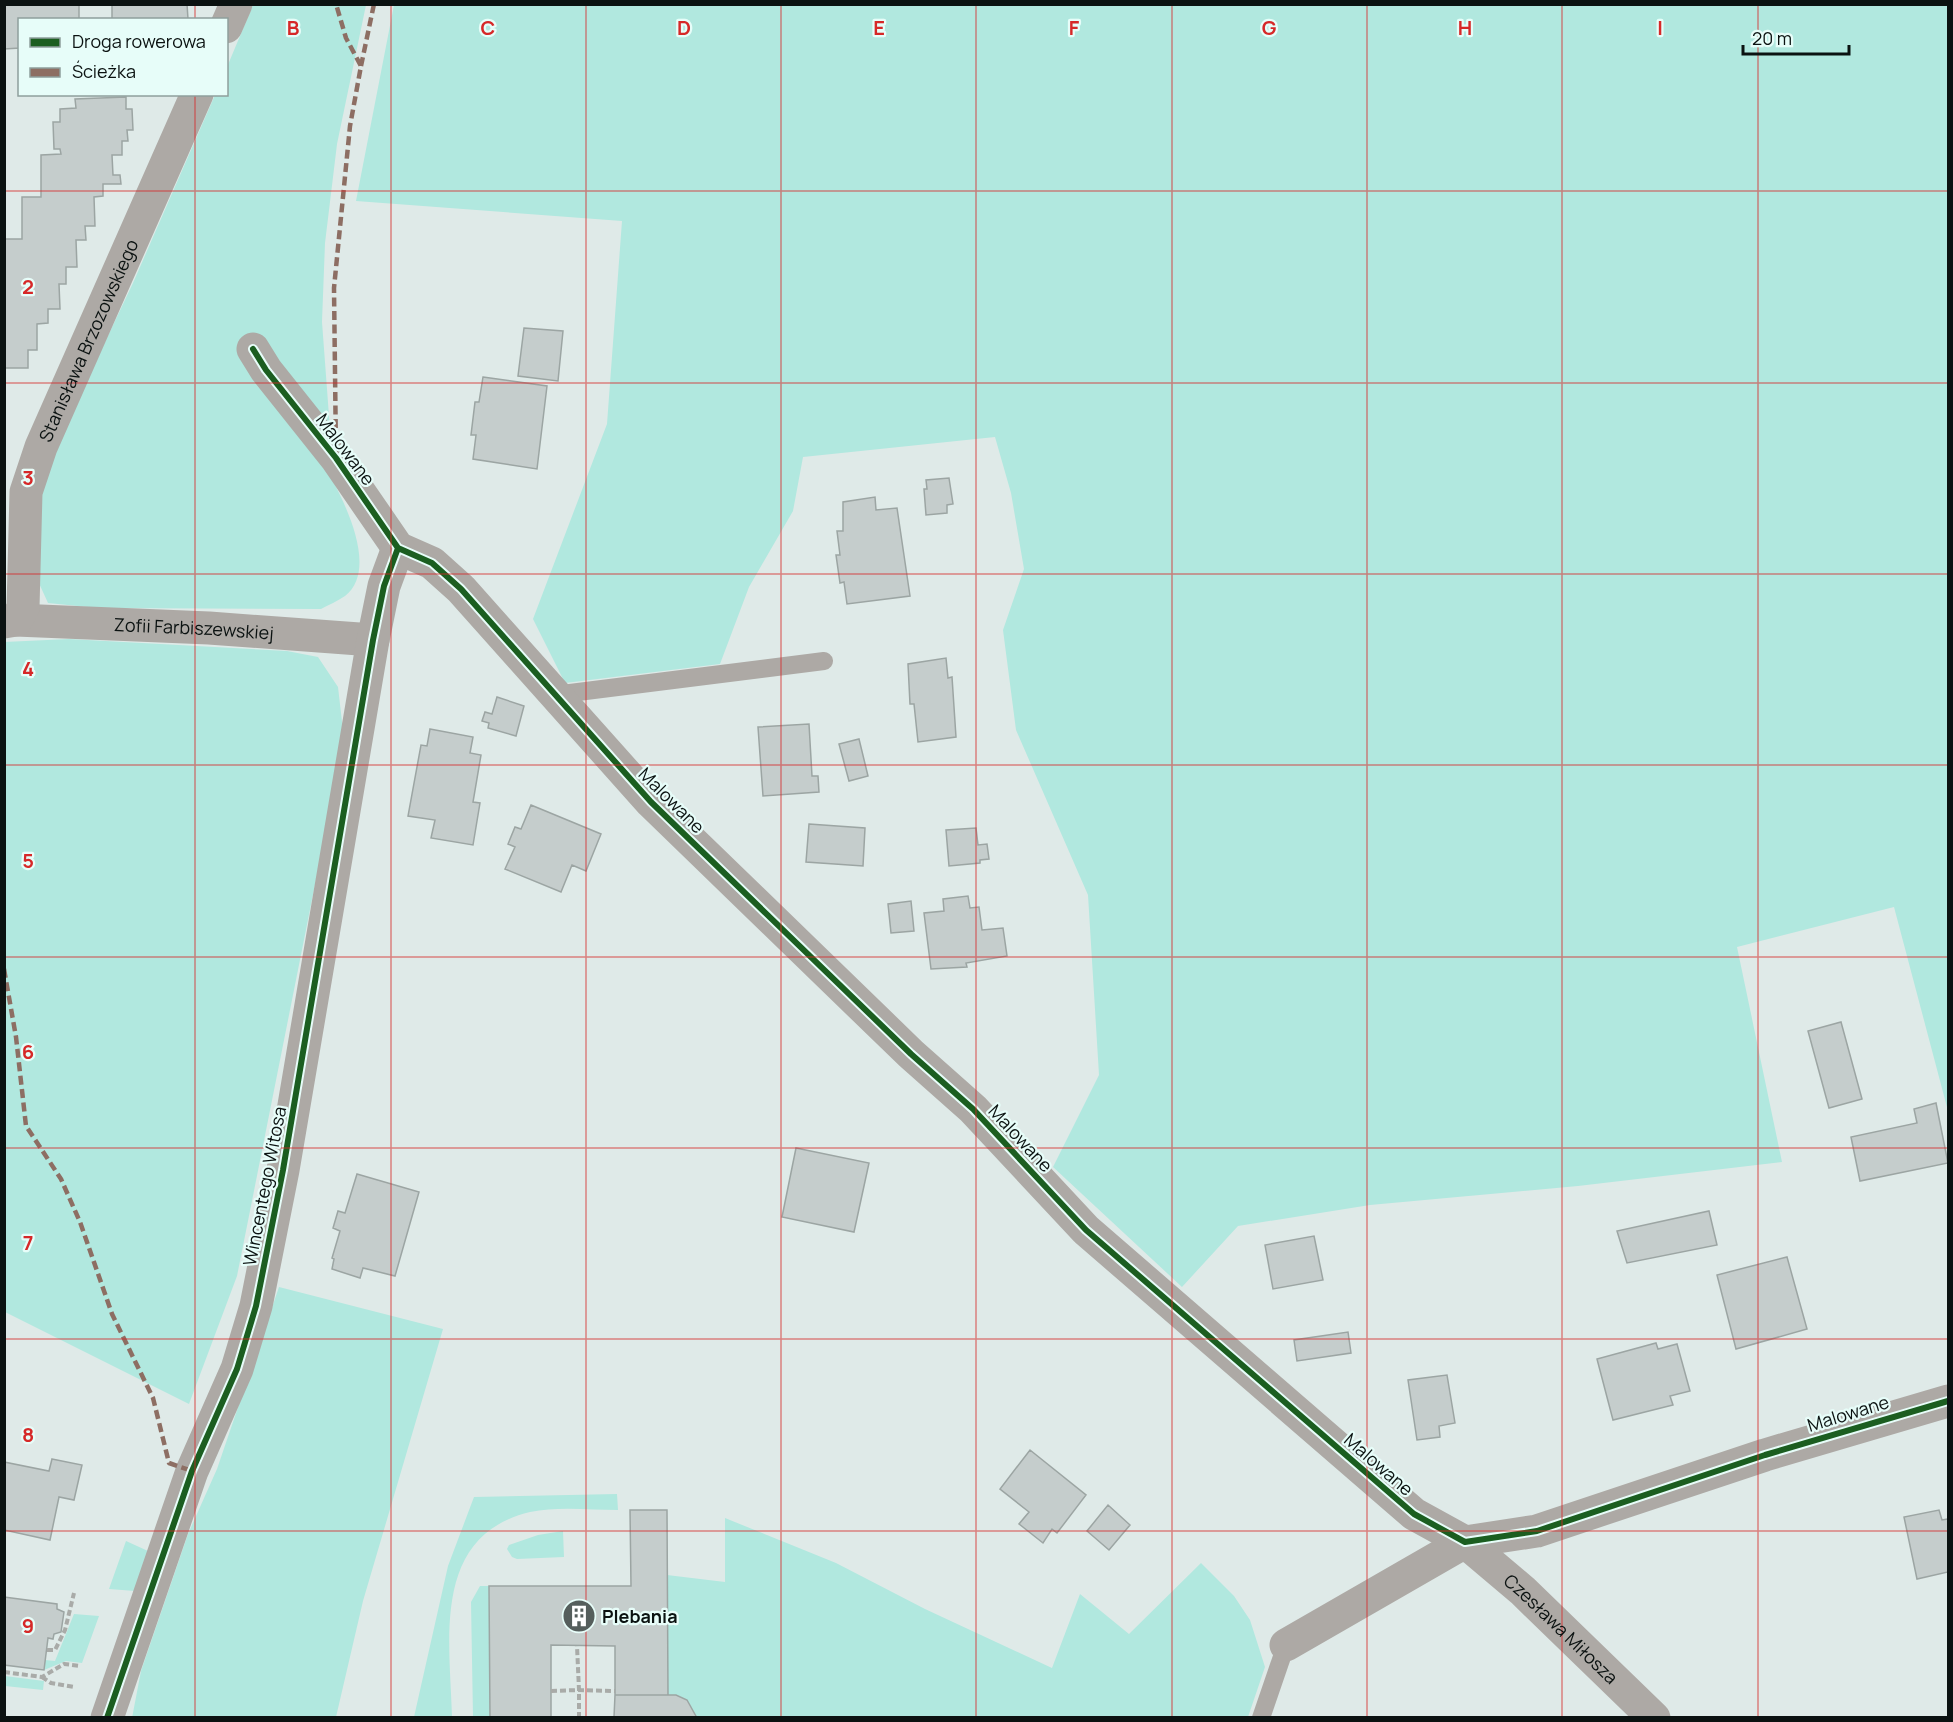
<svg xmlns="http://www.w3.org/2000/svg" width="1953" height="1722" viewBox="0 0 1953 1722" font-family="Manrope,sans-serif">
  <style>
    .green { fill: #b1e8df }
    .building { fill: #c5cdcc; stroke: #9ca5a3; stroke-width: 1.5 }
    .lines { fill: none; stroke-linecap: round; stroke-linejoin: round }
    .path { stroke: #a9aba8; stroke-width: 4; stroke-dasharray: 6 3; stroke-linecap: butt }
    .lane { stroke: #ada9a5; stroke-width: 18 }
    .street { stroke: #ada9a5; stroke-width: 33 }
    .quiet { stroke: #8d6e63; stroke-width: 4.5; stroke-dasharray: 9 4.5; stroke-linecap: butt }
    .cycleway-casing { stroke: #e7fdf9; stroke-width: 10 }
    .cycleway { stroke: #1b5e20; stroke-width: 6 }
    .grid { fill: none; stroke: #d62828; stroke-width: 1.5; stroke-opacity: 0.55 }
    .labels { text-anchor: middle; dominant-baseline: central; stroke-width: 4.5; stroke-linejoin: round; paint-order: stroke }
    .street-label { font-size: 18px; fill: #0b1211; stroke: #e7fdf9 }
    .poi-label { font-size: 18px; font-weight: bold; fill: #0b1211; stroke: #e7fdf9; text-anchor: start }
    .grid-label { font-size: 20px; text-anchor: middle; font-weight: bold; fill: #d62828; stroke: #e7fdf9; stroke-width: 4.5; stroke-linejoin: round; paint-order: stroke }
  </style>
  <rect width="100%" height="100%" fill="#dfeae8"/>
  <path class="green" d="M253,5H366L337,144L325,243L322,322L334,483C348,510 377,571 345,596C338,601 328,605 321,609L98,608L48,603L38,581L37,524L44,480L58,441L133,283L215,95L226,94L227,67Z
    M394,5H1948V1111L1894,907L1737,947L1782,1162L1578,1186L1370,1205L1238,1226L1182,1287L1053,1167L1099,1075L1088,895L1016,730L1003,630L1024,569L1011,493L995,437L803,457L793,511L749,587L720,664L565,683L533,619L607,424L622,221L356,201Z
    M69,639L287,651L318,657L338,687L344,739L237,1276L189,1404L5,1312L4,642Z
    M279,1287L443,1329L363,1601L336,1717L132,1718L141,1671L188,1534L217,1469Z
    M617,1494L618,1510C590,1510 558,1506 530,1512C431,1536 450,1640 452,1717H414L448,1566L474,1497Z
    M725,1518L836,1563L925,1609L1052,1668L1080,1594L1129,1634L1201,1563L1234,1596L1250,1620L1265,1667L1248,1717H697L687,1700L668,1695L667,1575L725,1582Z
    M563,1531L564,1557L517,1559L512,1557L507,1549L509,1545L538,1535Z
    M126,1541L148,1551L135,1591L109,1589Z
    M480,1586H489L490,1717H473L471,1602Z
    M74,1614L99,1616L82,1663L66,1661L44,1670L45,1660L55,1661Z
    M5,1676L44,1681L43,1690L5,1686Z"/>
  <path class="building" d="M4,4H79V20H20V48L4,49Z
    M112,4H187L188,19L112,20Z
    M126,97V109H132L133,130H127L128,141H122V155H112L113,175H120L121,184H103V196L94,197L95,226H85L86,240H76L77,267H66V284H59L60,309H48V323L37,324V350H28V368H4V239H22V197H41V155L61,154L60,149H54L53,122H60V109L76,108L75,99Z
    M524,328L563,331L558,381L518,376Z
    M483,377L547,386L537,469L473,459L476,435H471L475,402H479Z
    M949,478L953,504L947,505V513L926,515L924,489H927L926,480Z
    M875,497L876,510L897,508L910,596L847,604L844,582L840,583L836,555H840L837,531H843V502Z
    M946,658L948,678L952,677L956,737L918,742L914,704H910L908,664Z
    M497,697L524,706L516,736L488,728L489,723L482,721L485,712L492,714Z
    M809,724L812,776H818L819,792L763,796L758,727Z
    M430,729L473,737L470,753L481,755L473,802L480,803L473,845L431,838L435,820L408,816L421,745L427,746Z
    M859,739L868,776L849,781L839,744Z
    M531,805L601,834L586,871L572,865L561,892L505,869L515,847L508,844L515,827L521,829Z
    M809,824L865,828L863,866L806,862Z
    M976,828L978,845L987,844L989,859L980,860V863L949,866L946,830Z
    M968,896L970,908L979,907L982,930L1003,928L1007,956L966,963L967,967L931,969L924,913L944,911L943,899Z
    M911,901L914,931L891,933L888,904Z
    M1841,1022L1862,1099L1829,1108L1808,1031Z
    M1936,1103L1948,1163L1860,1181L1851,1137L1917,1123L1914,1109Z
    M796,1148L869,1163L854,1232L782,1217Z
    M357,1174L419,1192L395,1276L363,1268L360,1278L332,1269L334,1259L332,1258L340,1231L333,1228L338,1211L345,1213Z
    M1709,1211L1717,1245L1627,1263L1617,1231Z
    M1314,1236L1323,1280L1273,1289L1265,1245Z
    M1787,1257L1807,1329L1736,1349L1717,1275Z
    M1348,1332L1351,1353L1297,1361L1294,1340Z
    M1656,1343L1658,1349L1677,1344L1690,1391L1670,1396L1673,1405L1613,1420L1597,1359Z
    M1447,1375L1455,1423L1439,1426L1440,1437L1417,1440L1408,1380Z
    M1030,1450L1086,1495L1057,1533L1052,1529L1043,1543L1019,1524L1029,1512L1000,1489Z
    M52,1459L82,1465L74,1500L59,1497L50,1540L4,1530V1462L49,1471Z
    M1108,1505L1130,1525L1109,1550L1087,1531Z
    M630,1510H667L668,1695H615V1646L551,1645V1718H490L489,1586H631Z
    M1939,1510L1942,1520L1948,1519V1572L1917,1579L1904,1517Z
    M4,1597L57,1604V1609L64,1612L61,1632L54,1634L53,1639L48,1638L44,1670L4,1665Z
    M615,1695H676L687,1700L697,1718H580L614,1717Z"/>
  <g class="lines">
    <path class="path" d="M47,1650H55L65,1630L74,1593
      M4,1672L42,1677L64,1664L81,1666
      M42,1677L51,1683L74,1687
      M551,1691L579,1690L577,1646
      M579,1718V1690L615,1691"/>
    <path class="lane" d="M554,695L824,661
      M1261,1718L1286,1645"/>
    <g class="street">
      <path d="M226,27L236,4"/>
      <path d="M253,349L266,370L336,458L398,548L432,563L461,589L651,802L911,1054L973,1109L1086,1230L1414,1514L1465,1542L1537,1531L1765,1455L1948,1401"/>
      <path id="s1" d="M16,620L209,628L373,640"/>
      <path id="s2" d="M4,622L16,620L23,608L26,492L41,447L197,94"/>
      <path id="s3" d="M1286,1645L1465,1542L1523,1591L1654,1718"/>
      <path d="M107,1718L192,1471L237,1369L256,1306L283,1170L373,640L384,586L398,548"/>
    </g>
    <path class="quiet" d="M361,66L374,4
      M336,455L334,288L350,126L361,66L346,38L336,4
      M4,969L16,1037L26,1126L61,1179L80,1222L112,1314L153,1398L169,1463L192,1471"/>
    <defs>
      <path id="cycleway" d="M253,349L266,370L336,458L398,548L432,563L461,589L651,802L911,1054L973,1109L1086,1230L1414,1514L1465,1542L1537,1531L1765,1455L1948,1401
        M107,1718L192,1471L237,1369L256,1306L283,1170L373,640L384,586L398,548"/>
    </defs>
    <use href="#cycleway" class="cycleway-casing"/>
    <use href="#cycleway" class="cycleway"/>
  </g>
  <path class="grid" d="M195,4V20M391,4V1718M586,4V1718M781,4V1718M976,4V1718M1172,4V1718M1367,4V1718M1562,4V1718M1758,4V1718M195,94V1718M4,191H1948M4,383H1948M4,574H1948M4,765H1948M4,957H1948M4,1148H1948M4,1339H1948M4,1531H1948"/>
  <defs>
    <symbol id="building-disc" viewBox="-11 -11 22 22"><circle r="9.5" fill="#555e5c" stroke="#e7fdf9"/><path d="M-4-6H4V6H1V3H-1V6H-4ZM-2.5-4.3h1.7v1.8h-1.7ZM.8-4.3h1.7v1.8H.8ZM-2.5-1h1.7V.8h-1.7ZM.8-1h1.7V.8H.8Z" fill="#fff"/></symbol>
  </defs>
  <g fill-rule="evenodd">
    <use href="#building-disc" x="560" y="1597" width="38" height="38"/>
  </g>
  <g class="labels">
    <g class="street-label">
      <text stroke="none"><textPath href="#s2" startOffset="306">Stanisława Brzozowskiego</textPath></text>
      <text transform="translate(346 449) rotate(53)">Malowane</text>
      <text stroke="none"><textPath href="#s1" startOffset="178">Zofii Farbiszewskiej</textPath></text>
      <text transform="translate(672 800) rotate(45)">Malowane</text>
      <text transform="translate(1021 1138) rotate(47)">Malowane</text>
      <text transform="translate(264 1186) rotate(-79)">Wincentego Witosa</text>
      <text transform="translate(1848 1413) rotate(-17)">Malowane</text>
      <text transform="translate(1379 1464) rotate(41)">Malowane</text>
      <text stroke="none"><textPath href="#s3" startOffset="336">Czesława Miłosza</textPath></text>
    </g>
    <g class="poi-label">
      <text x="602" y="1616">Plebania</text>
    </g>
  </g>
  <g class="grid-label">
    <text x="293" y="35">B</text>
    <text x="488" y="35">C</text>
    <text x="684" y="35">D</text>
    <text x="879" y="35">E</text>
    <text x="1074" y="35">F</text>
    <text x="1269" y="35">G</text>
    <text x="1465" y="35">H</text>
    <text x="1660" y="35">I</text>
    <text x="28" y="294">2</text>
    <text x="28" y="485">3</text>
    <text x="28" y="676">4</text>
    <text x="28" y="868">5</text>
    <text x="28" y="1059">6</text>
    <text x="28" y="1250">7</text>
    <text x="28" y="1442">8</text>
    <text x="28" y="1633">9</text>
  </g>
  <rect width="1953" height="1722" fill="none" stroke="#0b1211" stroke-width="12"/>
  <rect x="18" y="18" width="210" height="78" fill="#e7fdf9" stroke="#8f9f9c" stroke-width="1.5"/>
  <rect x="30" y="38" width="30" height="9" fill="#1b5e20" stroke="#8f9f9c" stroke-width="1.5"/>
  <text x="72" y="48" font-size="18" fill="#0b1211">Droga rowerowa</text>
  <rect x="30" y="68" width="30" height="9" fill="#8d6e63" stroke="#8f9f9c" stroke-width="1.5"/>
  <text x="72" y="78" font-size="18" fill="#0b1211">Ścieżka</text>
  <path d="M1743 45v9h106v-9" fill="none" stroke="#0b1211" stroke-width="3"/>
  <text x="1752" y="45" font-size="18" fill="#0b1211" stroke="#e7fdf9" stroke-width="4.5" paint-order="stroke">20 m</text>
</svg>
